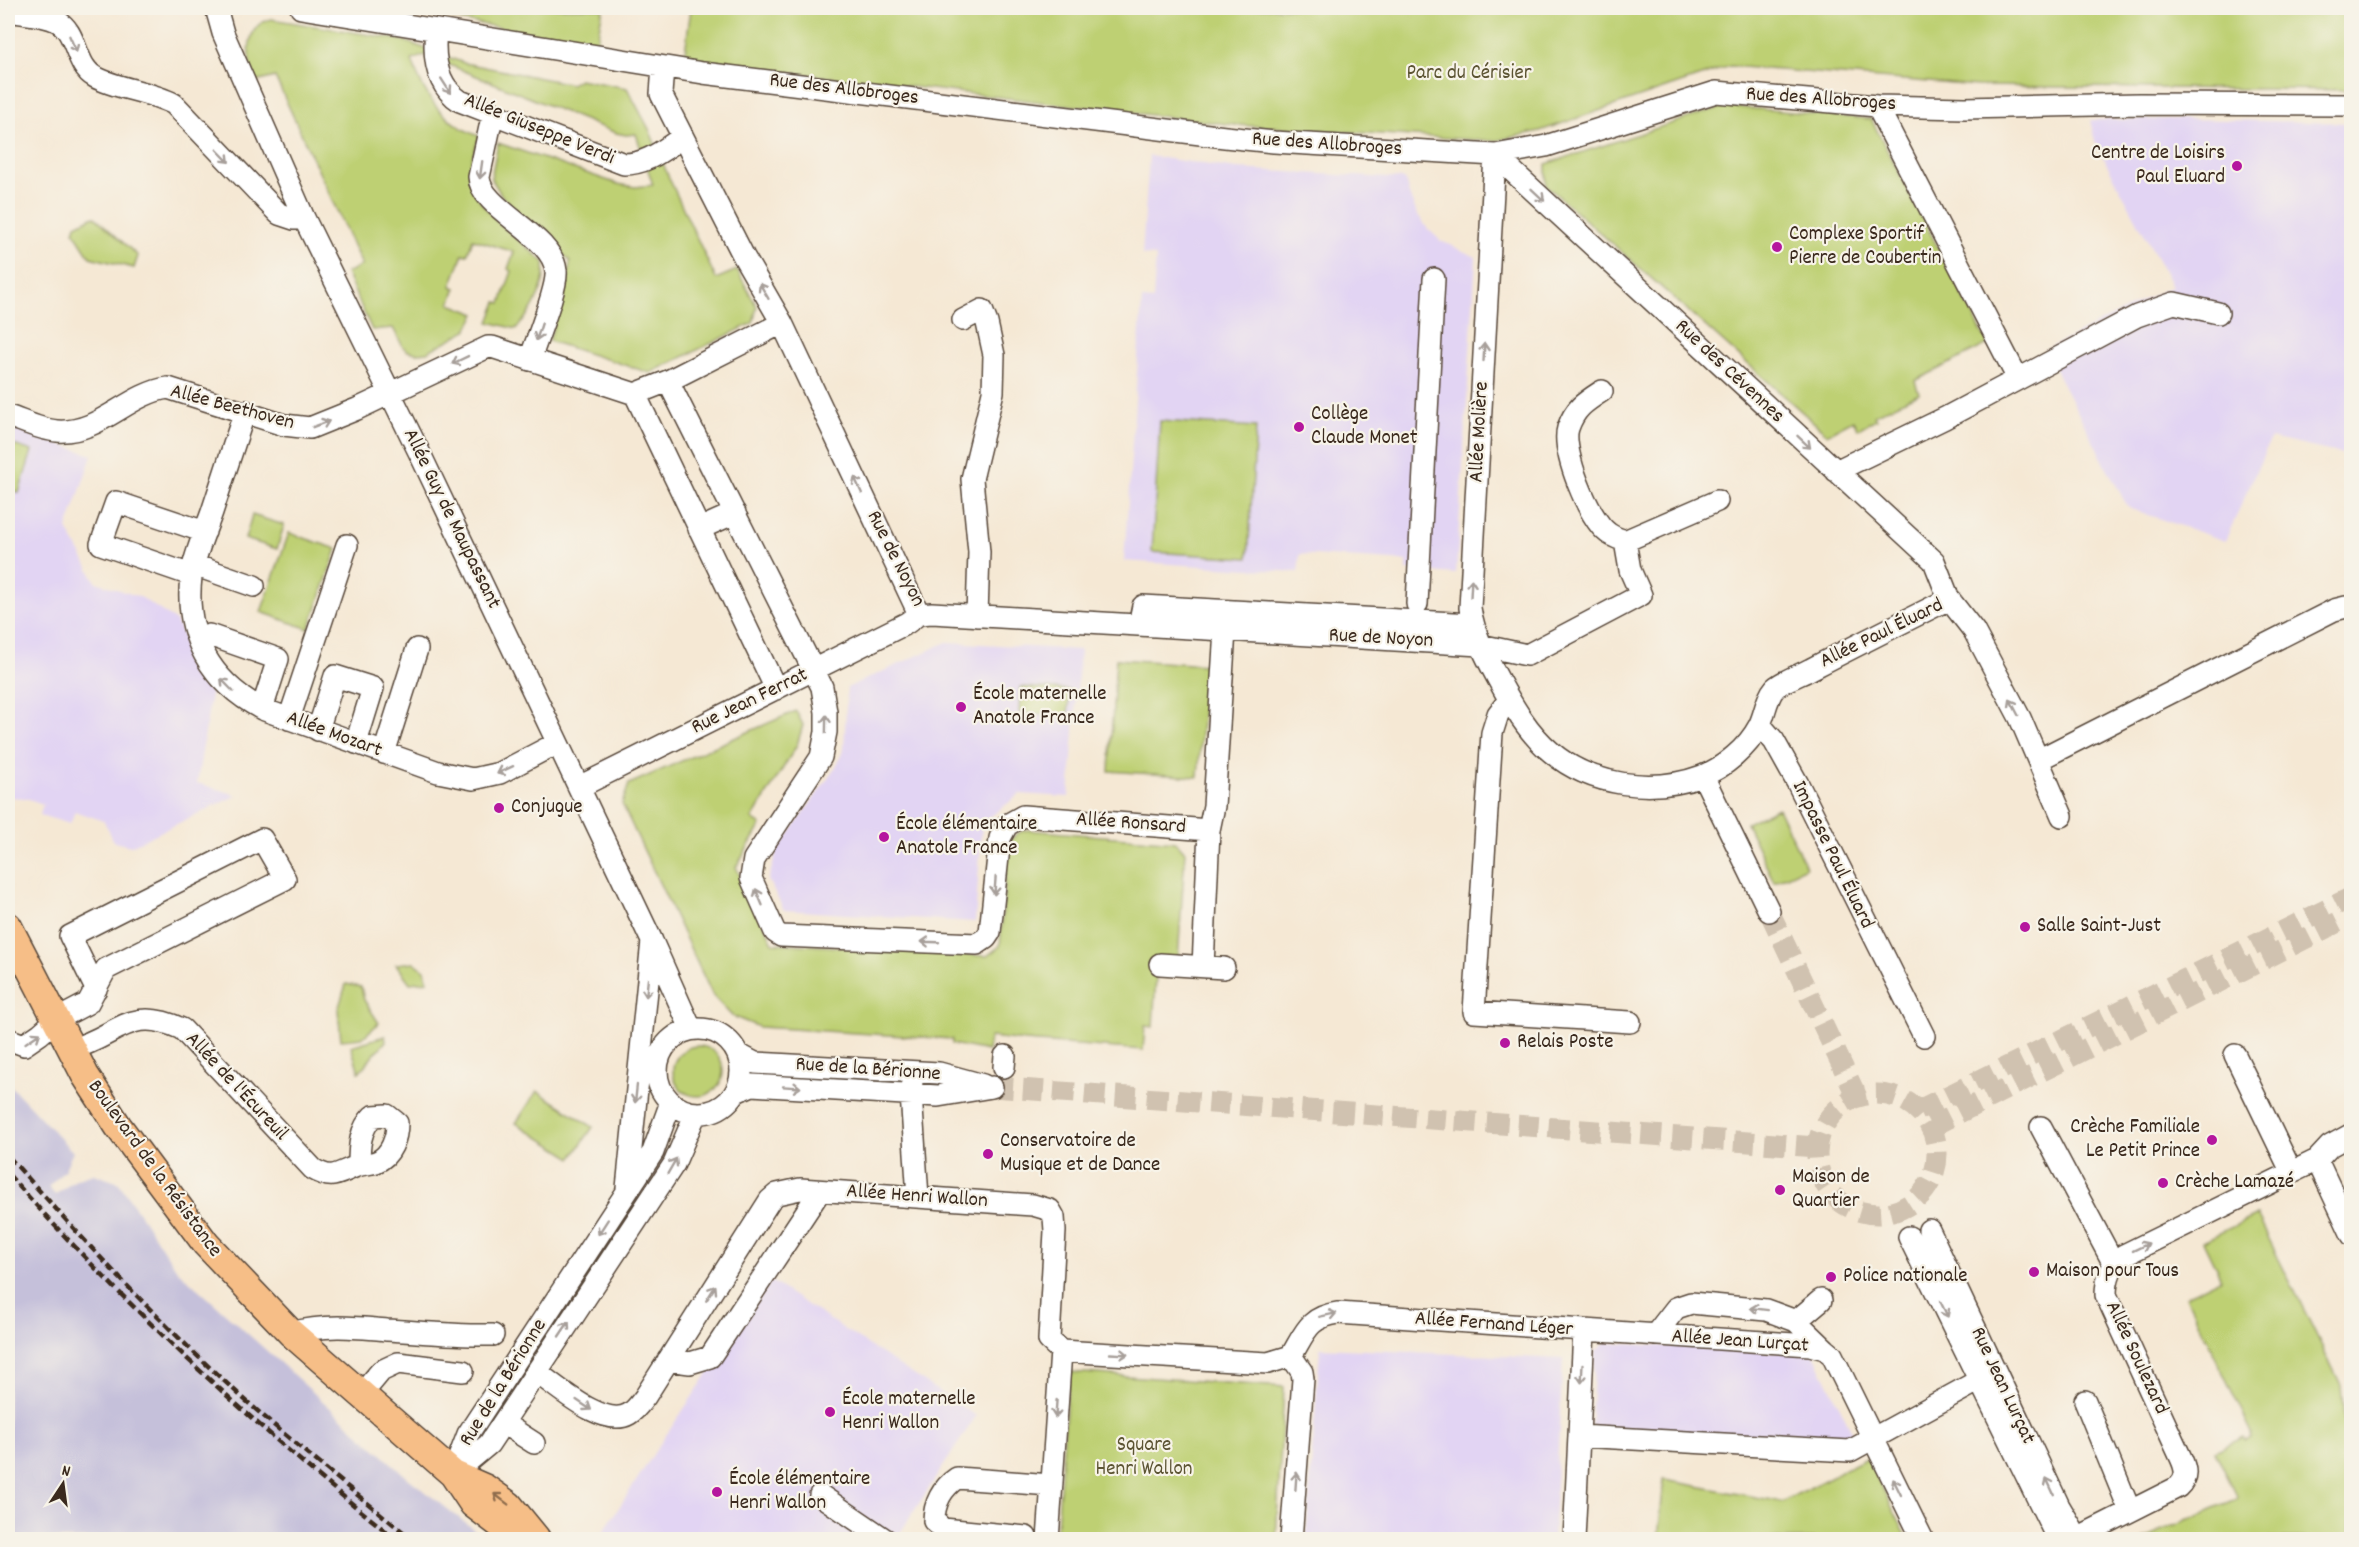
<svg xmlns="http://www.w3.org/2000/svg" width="2359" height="1547" viewBox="0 0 2359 1547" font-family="Dekko,sans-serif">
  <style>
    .built { fill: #e2d4f3 }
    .industrial { fill: #c5c0da }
    .green { fill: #bed073; stroke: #7c7d48; stroke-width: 1.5 }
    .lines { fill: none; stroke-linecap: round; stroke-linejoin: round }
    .minor-tunnel { stroke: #d0c2b0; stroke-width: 21; stroke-dasharray: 21 10; stroke-linecap: butt }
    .minor-casing { stroke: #574639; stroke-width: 24 }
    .major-casing { stroke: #574639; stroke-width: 30 }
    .minor { stroke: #fff; stroke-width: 21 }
    .major { stroke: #f6be87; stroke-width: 27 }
    .rail { stroke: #3b2a1e; stroke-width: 4.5; stroke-dasharray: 9 4.5; stroke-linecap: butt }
    .oneway { stroke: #a79f9a }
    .oneway2 { stroke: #8f6d4d }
    .poi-dot { fill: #b5179e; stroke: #f7f3e8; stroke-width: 2 }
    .labels { text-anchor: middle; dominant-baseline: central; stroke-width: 4.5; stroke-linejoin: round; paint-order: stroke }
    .park-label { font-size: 21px; fill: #5c5433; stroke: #f7f3e8 }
    .street-label { font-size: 21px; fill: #3b2a1e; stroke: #f7f3e8 }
    .poi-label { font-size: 21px; fill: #3b2a1e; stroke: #f7f3e8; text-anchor: start }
  </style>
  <rect width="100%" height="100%" fill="#f7f3e8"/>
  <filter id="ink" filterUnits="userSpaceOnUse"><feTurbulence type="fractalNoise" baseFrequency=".0167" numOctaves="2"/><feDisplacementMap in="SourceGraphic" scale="12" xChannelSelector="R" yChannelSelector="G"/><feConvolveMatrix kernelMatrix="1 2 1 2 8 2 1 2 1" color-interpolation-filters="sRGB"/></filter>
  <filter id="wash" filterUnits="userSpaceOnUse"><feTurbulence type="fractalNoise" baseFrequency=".008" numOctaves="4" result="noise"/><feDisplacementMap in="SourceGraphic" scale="24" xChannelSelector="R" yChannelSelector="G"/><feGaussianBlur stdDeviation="1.35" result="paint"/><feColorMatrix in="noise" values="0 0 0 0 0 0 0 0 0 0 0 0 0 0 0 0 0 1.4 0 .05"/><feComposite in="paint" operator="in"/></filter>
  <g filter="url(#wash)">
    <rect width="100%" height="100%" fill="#f5e8d4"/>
    <path class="built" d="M2183,119L2351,123V456L2271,438L2225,541L2131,509L2125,502L2045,350L2172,286L2095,142L2090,120Z
      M1149,156L1237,169L1405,179L1409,195L1418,215L1428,229L1441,241L1476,257L1456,574L1407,570V561L1300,554L1298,572L1124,561L1142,299L1153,300L1156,256L1142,255Z
      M8,427L92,455L67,529L96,582L142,598L176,621L211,694L197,783L237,795L131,846L114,842L104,821L75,811L70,824L40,815L43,804L26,798L8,797Z
      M947,642L1080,650L1069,797L1020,794L982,823L975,922L784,910L768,880L777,851L836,767L844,748L847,688Z
      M771,1281L976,1416L896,1539L605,1540L600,1537L658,1447Z
      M1606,1343L1814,1354L1857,1442L1591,1427L1595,1352Z
      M1320,1348L1563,1359L1553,1539H1306Z"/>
    <path class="industrial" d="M8,1083L73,1152L64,1171L48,1187L55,1195L77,1179L94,1174L119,1183L177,1270L408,1478L486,1539H8Z"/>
    <path class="green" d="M397,8H603L596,46Z
      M691,8H2352L2351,90L1978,86L1730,66L1540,131L1494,141L1236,125L684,60Z
      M271,19L402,40L464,63L571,84L579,79L627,88L649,129L669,178L716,279L737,270L757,307L753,323L650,373L549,341L568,280L570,261L502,196L491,178L498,143L618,184L635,187L653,185L636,134L626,135L616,133L425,55L412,60C422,94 444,124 479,136C476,147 470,160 469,172C466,201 523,243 544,262C547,286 533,311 516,329L489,322L497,302L501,303L512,271L508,269L514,252L473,239L467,255L463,254L451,286L456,288L450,304L476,314L467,330L427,352L417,353L408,351L403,347L393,328L372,330L346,273L362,265L275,77L256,82C246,61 244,25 271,19Z
      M1725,106L1871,119L1988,344L1915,381L1919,393L1874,415L1876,419L1858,429L1853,420L1827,434L1546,185V164Z
      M94,216L138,256L134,268L90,257L74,232L76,225Z
      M1160,421L1256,427L1248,558L1152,552Z
      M8,443L32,451L19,493L8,489Z
      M252,515L284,525L277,549L245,539Z
      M289,533L337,549L309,629L261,612Z
      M1116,659L1206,665L1198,777L1109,771Z
      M1020,687L1070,690L1068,716L1019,713Z
      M796,711L803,725L797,745L752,819L761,825L736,867L773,943L987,956L1000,946L1008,846C1012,836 1018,831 1028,830L1176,842L1185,852L1178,960L1157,959L1153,1027L1145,1026L1143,1050L1025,1041L990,1037L988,1051L952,1044V1039L759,1027L732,1016L713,996L622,804L629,784Z
      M1778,808L1806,867L1774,882L1746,823Z
      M414,962L424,970L428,981L410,983L396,964Z
      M346,984L361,987L364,1000L379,1023L362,1038L341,1040L338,1010Z
      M385,1036L386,1041L359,1072L351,1046Z
      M673 1071a25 25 0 1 1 50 0a25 25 0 1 1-50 0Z
      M537,1091L593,1127L572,1158L516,1123Z
      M2257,1215L2341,1385L2344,1420L2351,1419V1457L2349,1458L2352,1482L2351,1539H2142L2238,1498L2215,1451L2244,1437L2245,1440L2251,1438L2252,1433L2186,1296L2221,1279L2203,1241Z
      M1069,1372L1284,1387L1276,1539L1056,1540Z
      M1867,1458L1908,1539H1658L1664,1480L1782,1502Z"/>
  </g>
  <g filter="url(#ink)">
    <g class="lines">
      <path class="minor-tunnel" d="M1769,911L1857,1097
        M992,1087L1817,1147
        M1817 1154a60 60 0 1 1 120 0a60 60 0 1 1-120 0Z
        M1919,1110L2352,897
        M1931,1127L2352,915"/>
      <defs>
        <path id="minor" d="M216,8L223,33L304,218L422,458L652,941L691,1029
          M301,8L703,73L1225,137L1274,142L1495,155L1546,146L1716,92L1877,106L1965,108L2139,104L2352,105
          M8,11C23,14 43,14 57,21C78,32 74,65 95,77C118,89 149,91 174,104L279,214L294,219L304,218
          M436,30C433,56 436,85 460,101L624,164C648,164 664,149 683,137
          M663,67L661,94L744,257L782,323L919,614
          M1877,106L2018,379
          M493,113L479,177C480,209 553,235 556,271C558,288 536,340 530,360
          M1495,155L1470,608C1474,634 1485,655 1498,679C1512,705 1528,733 1551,752C1591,786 1653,794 1702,776C1724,768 1748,747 1759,726C1765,715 1766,698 1775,688C1782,681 1802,674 1811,669C1857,645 1903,622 1949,599
          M1495,155L1934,561L1949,599L1974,631L2020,718L2062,816
          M963,320L982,310L987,323L994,355L993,392L972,479L979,552L977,616
          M668,381L822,687L826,712V732L821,757L754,859L751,878L775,932L781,936L977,944L986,938L990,932L1000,838L1007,825L1023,816L1209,830
          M1602,391C1585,402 1575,408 1568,428C1561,450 1589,520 1608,533C1613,537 1620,539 1625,541
          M635,394L776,689
          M635,394L668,381L782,323
          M245,411C234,445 223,478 212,512C205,532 194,556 191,577C184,636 211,682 262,709L438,772L473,779L500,773L557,743
          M8,416C23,421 41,430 57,431C100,434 127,394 168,388L284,425L310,428L357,409L488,347H492L635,394
          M1836,471L1945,418L2137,316L2174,303L2218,313
          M699,529L735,513
          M194,565L254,586
          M191,575L101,544L116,502L205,532
          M1417,604L1434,279
          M919,614L932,613L1480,645L1527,655L1641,595L1630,570L1625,541L1717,501
          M1139,625L1143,606L1472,624
          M198,639L209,635L278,659L262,709
          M1509,700L1498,714L1492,733L1474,1012L1630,1022
          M289,719L347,545
          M1760,725L1774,741L1798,784L1924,1036
          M318,730L335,676L373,688L356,743
          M384,753L417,649
          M2038,760L2334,610L2346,607L2352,609
          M1703,776L1769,911
          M579,787L907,623L919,614
          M1160,964L1224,968
          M1203,967L1209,830L1214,806L1225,630
          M657 1071a42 42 0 1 1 84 0a42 42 0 1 1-84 0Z
          M8,1039L24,1045L40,1034L56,1020L88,1003L106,969L285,879L262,839L70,936L96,989
          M71,1049C118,1037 129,1004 182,1029L313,1169C333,1181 338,1173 357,1166C363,1164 370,1164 376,1162C391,1156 397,1138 397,1123L387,1115L373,1116C360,1129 359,1146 359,1165
          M738,1054L755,1063L939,1073L983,1085
          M2235,1055L2292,1173
          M1004,1067L1005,1056
          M912,1081L911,1094L918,1197
          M736,1092L752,1085L938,1096L992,1087
          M2041,1127L2114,1264
          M2317,1160L2352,1235
          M627,1188L652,941
          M1929,1230L2059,1506L2079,1540
          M1909,1237L2058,1540
          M1796,1321L1821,1300
          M1584,1330L1810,1345L1825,1349L1832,1355L1923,1540
          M291,1333C324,1324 354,1327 387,1330C422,1332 457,1336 493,1335
          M1655,1335L1676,1308L1691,1303L1766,1310L1796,1321L1825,1349
          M1291,1356C1305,1333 1308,1317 1338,1313L1584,1330L1574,1540
          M1291,1356L1302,1372L1303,1379L1291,1540
          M668,1360L690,1363L710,1357L820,1191
          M536,1372C557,1386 603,1429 629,1414C636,1410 641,1402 645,1397L770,1200L777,1194L800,1189L1033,1205L1050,1210L1054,1217L1055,1231L1049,1340L1061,1351L1268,1363L1291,1356
          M361,1395L381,1371L398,1363L463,1371
          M2085,1401L2130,1511
          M503,1423L534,1443
          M1579,1436L1850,1451L1978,1381
          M453,1473L468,1434L653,1152L671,1102
          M453,1474L489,1444L674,1164L696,1113
          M820,1495L886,1540
          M1026,1537L943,1529L934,1521C934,1504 942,1488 957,1478L1051,1485
          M1048,1540L1061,1351
          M2073,1540L2178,1487C2188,1478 2186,1469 2181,1458L2106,1295C2106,1280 2111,1264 2124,1255L2317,1160L2330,1146L2352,1134"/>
        <path id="major" d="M8,926L85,1075L118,1126L206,1244L291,1333L453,1474L473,1504L506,1529L534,1540
          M453,1474L485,1488L509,1505L536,1538"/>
      </defs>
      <use href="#minor" class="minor-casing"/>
      <use href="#major" class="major-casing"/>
      <use href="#minor" class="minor"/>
      <use href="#major" class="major"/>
      <path class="rail" d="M8,1156C60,1213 111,1271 166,1325C243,1403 328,1471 413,1540
        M8,1174C126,1307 257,1429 397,1540"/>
    </g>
    <defs><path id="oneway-shaft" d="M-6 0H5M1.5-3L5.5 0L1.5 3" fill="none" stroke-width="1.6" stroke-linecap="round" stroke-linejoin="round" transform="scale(1.5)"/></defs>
    <g class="oneway">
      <use href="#oneway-shaft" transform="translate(73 44) rotate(66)"/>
      <use href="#oneway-shaft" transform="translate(446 86) rotate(57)"/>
      <use href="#oneway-shaft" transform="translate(223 156) rotate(46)"/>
      <use href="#oneway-shaft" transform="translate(481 170) rotate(98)"/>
      <use href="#oneway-shaft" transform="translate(1538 195) rotate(43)"/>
      <use href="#oneway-shaft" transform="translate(764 291) rotate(-120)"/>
      <use href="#oneway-shaft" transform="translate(539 332) rotate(108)"/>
      <use href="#oneway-shaft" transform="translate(1484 352) rotate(-87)"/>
      <use href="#oneway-shaft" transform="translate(460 360) rotate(154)"/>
      <use href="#oneway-shaft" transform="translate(321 424) rotate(-21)"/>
      <use href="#oneway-shaft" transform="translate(1804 442) rotate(43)"/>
      <use href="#oneway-shaft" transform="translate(858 485) rotate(-115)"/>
      <use href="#oneway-shaft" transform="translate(1471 588) rotate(-87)"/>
      <use href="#oneway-shaft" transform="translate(227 685) rotate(-134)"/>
      <use href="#oneway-shaft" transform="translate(2014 707) rotate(-118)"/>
      <use href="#oneway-shaft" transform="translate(826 724) rotate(-89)"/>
      <use href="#oneway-shaft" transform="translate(505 770) rotate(155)"/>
      <use href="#oneway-shaft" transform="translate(995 886) rotate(94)"/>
      <use href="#oneway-shaft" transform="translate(759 897) rotate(-113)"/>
      <use href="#oneway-shaft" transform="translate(930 942) rotate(-178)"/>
      <use href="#oneway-shaft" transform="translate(647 988) rotate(96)"/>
      <use href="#oneway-shaft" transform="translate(33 1038) rotate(-34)"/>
      <use href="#oneway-shaft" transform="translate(792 1087) rotate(4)"/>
      <use href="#oneway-shaft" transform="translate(636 1094) rotate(96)"/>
      <use href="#oneway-shaft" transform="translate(672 1166) rotate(-60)"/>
      <use href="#oneway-shaft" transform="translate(603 1227) rotate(123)"/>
      <use href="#oneway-shaft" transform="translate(2141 1247) rotate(-26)"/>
      <use href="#oneway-shaft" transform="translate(711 1293) rotate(-58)"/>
      <use href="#oneway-shaft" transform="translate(1759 1309) rotate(-173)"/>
      <use href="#oneway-shaft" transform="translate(1944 1309) rotate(64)"/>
      <use href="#oneway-shaft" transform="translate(1328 1315) rotate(-12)"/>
      <use href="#oneway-shaft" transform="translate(564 1329) rotate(-56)"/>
      <use href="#oneway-shaft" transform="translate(1119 1354) rotate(3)"/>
      <use href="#oneway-shaft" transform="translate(1582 1374) rotate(93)"/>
      <use href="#oneway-shaft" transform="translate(584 1405) rotate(34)"/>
      <use href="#oneway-shaft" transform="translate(1056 1409) rotate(94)"/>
      <use href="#oneway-shaft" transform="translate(1296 1481) rotate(-86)"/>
      <use href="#oneway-shaft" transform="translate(2050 1486) rotate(-115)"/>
      <use href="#oneway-shaft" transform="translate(1897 1487) rotate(-116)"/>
    </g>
    <use class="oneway2" href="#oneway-shaft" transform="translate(501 1499) rotate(-143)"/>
  </g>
  <g class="poi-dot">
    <circle cx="2237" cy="166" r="6"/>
    <circle cx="1777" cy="247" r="6"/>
    <circle cx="1299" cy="427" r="6"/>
    <circle cx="961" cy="707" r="6"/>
    <circle cx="499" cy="808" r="6"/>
    <circle cx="884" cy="837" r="6"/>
    <circle cx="2025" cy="927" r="6"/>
    <circle cx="1505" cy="1043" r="6"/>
    <circle cx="2212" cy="1140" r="6"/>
    <circle cx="988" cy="1154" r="6"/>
    <circle cx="2163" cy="1183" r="6"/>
    <circle cx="1780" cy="1190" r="6"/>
    <circle cx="2034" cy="1272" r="6"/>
    <circle cx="1831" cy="1277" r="6"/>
    <circle cx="830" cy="1412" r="6"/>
    <circle cx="717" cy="1492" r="6"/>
  </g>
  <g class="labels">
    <g class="park-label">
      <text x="1469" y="74">Parc du Cérisier</text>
      <text x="1144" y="1446">Square<tspan x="1144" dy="24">Henri Wallon</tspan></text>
    </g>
    <g class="street-label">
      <text transform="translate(844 90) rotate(7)">Rue des Allobroges</text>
      <text transform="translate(1821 100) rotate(4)">Rue des Allobroges</text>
      <text transform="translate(539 130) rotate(22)">Allée Giuseppe Verdi</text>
      <text transform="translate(1327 145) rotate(4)">Rue des Allobroges</text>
      <text transform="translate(1729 372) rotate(43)">Rue des Cévennes</text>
      <text transform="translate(232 408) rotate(15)">Allée Beethoven</text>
      <text transform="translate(1480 432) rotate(-87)">Allée Molière</text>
      <text transform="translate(451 519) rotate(64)">Allée Guy de Maupassant</text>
      <text transform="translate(895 559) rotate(63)">Rue de Noyon</text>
      <text transform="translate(1882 634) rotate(-26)">Allée Paul Éluard</text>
      <text transform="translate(1381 639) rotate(3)">Rue de Noyon</text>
      <text transform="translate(750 702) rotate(-26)">Rue Jean Ferrat</text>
      <text transform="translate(334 735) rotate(20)">Allée Mozart</text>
      <text transform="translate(1131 824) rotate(4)">Allée Ronsard</text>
      <text transform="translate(1832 855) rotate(64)">Impasse Paul Éluard</text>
      <text transform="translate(868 1070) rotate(4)">Rue de la Bérionne</text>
      <text transform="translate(236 1087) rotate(47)">Allée de l'Écureuil</text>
      <text transform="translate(154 1169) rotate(54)">Boulevard de la Résistance</text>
      <text transform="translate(917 1197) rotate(4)">Allée Henri Wallon</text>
      <text transform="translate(1494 1325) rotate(4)">Allée Fernand Léger</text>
      <text transform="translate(1740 1342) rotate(4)">Allée Jean Lurçat</text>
      <text transform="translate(2136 1358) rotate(65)">Allée Soulezard</text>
      <text transform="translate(504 1383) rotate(-58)">Rue de la Bérionne</text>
      <text transform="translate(2002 1386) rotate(65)">Rue Jean Lurçat</text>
    </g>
    <g class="poi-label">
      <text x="2225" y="154" text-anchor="end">Centre de Loisirs<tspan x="2225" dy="24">Paul Eluard</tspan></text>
      <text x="1789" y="235">Complexe Sportif<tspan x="1789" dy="24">Pierre de Coubertin</tspan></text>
      <text x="1311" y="415">Collège<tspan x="1311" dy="24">Claude Monet</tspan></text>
      <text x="973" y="695">École maternelle<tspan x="973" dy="24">Anatole France</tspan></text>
      <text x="511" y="808">Conjugue</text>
      <text x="896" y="825">École élémentaire<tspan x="896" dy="24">Anatole France</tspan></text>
      <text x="2037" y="927">Salle Saint-Just</text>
      <text x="1517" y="1043">Relais Poste</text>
      <text x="2200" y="1128" text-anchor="end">Crèche Familiale<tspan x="2200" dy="24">Le Petit Prince</tspan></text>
      <text x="1000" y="1142">Conservatoire de<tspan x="1000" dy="24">Musique et de Dance</tspan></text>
      <text x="1792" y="1178">Maison de<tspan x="1792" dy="24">Quartier</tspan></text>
      <text x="2175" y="1183">Crèche Lamazé</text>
      <text x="2046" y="1272">Maison pour Tous</text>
      <text x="1843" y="1277">Police nationale</text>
      <text x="842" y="1400">École maternelle<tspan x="842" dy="24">Henri Wallon</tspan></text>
      <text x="729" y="1480">École élémentaire<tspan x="729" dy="24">Henri Wallon</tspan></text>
    </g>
  </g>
  <rect width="2359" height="1547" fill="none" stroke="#f7f3e8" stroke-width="30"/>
  <g transform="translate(63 1484) rotate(13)" stroke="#f7f3e8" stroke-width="4.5" paint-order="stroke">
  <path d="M0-4.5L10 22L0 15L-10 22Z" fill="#3b2a1e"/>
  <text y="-9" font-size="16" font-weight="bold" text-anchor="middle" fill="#3b2a1e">N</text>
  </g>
</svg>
